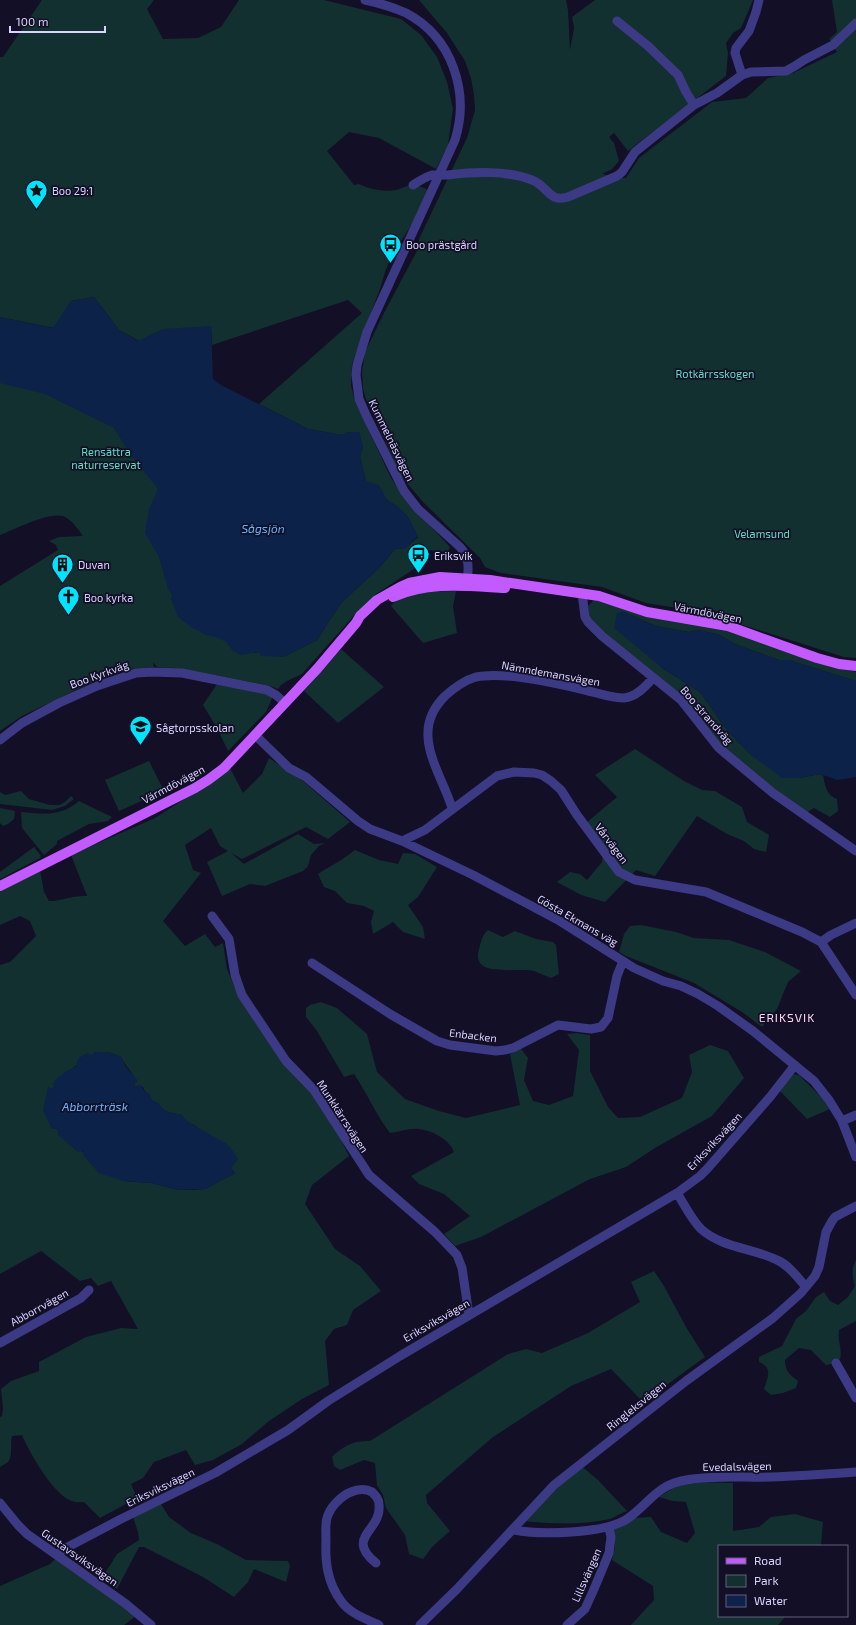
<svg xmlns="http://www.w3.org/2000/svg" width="856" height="1625" viewBox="0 0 856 1625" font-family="'Exo 2',sans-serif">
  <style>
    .green { fill: #12302f; fill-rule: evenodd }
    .water { fill: #0c2248 }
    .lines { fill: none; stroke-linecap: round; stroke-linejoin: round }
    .minor { stroke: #3d3a85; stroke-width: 9 }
    .major { stroke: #c25bff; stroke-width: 10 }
    .labels { text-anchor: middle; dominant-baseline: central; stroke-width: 3.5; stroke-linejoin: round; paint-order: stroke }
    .poi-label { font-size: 11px; fill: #d9d4ff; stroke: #130f26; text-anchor: start }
    .park-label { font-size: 11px; fill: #5fe0c0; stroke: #130f26 }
    .street-label { font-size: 11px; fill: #d9d4ff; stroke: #130f26 }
    .water-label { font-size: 12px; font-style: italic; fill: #62b6ff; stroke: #130f26 }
    .neighbourhood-label { font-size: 12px; letter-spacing: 1px; fill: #ffd6f0; stroke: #130f26 }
  </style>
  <rect width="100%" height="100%" fill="#130f26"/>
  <path class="green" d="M42,0H154L147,9L163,39L198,38L221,27L239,0H324L401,19L421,35L437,57L447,82L453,109L448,145L436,169L379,138L349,132L327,151L354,185L359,184C371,190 384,192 397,190C403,188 410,184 416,185C420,186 424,188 428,190L412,224L392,255L385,272L381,286L352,364L351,386L355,401L391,478L405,499L450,547L448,552L427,550L426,560L424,565L414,569L376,594L358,611L302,674L287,681L281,685L278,689L270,686L183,669L157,667L153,662L154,667L130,669L105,678V676L103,677L22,716L0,731V586L58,550L56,545L49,541L59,537L83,536C78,529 71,519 63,516C48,512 15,529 0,535V355L100,374L255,653L257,652L283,657L317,640L341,603L379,568L395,549L405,548L418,537L408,517L398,507L387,500L374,485L366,481L360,457L363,448L359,432H348L342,435L308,429L259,404L362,313L348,300L212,345L211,326L139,341L119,330L94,297L71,301L54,328L0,317V57H3Z
    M419,0H566L568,10L570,50L574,28L572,17L595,0H753L741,28L733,33L726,43L728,53L726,76L628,151L614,133L609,137L614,143L619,161L612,169L602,174L626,178L639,158L712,102L746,98L768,78L793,73L837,52L829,39L837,32L832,0H856V658L844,657L702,612L646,603L602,587L501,573L485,567L480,558L423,502L401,476L366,399L363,389L362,372L365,352L385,311L418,249L419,239L467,138L475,110L474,95L471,78L465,61L447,33Z
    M456,591L453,606L457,633L423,643L391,606C405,589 436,592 456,591Z
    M594,600L645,615L727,630L830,666L856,672V681L789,660H779L735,644L720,635L699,630L689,632L656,626L624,612L662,668L700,692L727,730L750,754L766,765L799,778L820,774L823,775C825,785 826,795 837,799L838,811L830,817L814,808L806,813L729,754L686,700L590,621L588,606Z
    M341,649L384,687L338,723L304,691Z
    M217,684L265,693L273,696L266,712L228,751L218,730L203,705Z
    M635,749L684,781L702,790L715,791L742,807L747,822L769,835L766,852L754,849L744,841L727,834L697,816L655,876L636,870L605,902L581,895L557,882L570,872L580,874L587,880L602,862L603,846L586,823L617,797L595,775Z
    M269,758L303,781L350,822L328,839L306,827L242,859L231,853L244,864L298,834L314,844L325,843L319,846L311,855L308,866L303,871L265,886L250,884L222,896L207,862L228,851L220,846L211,828L185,845L193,870L201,873L163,921L185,946L205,934L215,947L223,943L227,969L235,988L333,1123L349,1156L312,1185L305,1204L335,1249L360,1266L381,1291L353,1310L347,1325L334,1329L325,1341L329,1385L302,1399L269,1421L242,1444L213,1460L195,1465L186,1450L154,1462L143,1478L131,1484L137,1498L100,1518L84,1502C81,1502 76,1503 72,1501C54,1496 29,1452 22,1435L12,1436C10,1443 13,1456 8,1462C6,1464 2,1465 0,1467V1417L2,1416L3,1408L1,1389L11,1381L39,1371V1362L86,1337L121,1328L138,1329L111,1281L98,1286L91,1278L80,1281L41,1251L0,1274V965L10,962L36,936L30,921L20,916L0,925V891L40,870L44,892L49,901C62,901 73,895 87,896L71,855L155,818L225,773L230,768L243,793L262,774ZM95,1052H108L121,1057C125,1066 133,1072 136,1082L134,1084L135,1087L139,1086L143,1087C146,1095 151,1101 159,1104C163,1113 174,1113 182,1115C184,1122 190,1123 196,1126L235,1173L205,1189L192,1190H179L151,1183L123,1181L58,1134L59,1132L57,1129L48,1087L52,1089L74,1067L93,1055Z
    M149,761L164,791L119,811L105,780Z
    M21,791L29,799L50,805H59L65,802L71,796L74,799L65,806L52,810L0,804V792L5,795Z
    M79,801L112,817L108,821L89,824L57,841V844L44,855L22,828L21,812C44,814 60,817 79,801Z
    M0,808L15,811L14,819L8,824L3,826L0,823Z
    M34,847L41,856L40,858L0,879V872Z
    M355,850L379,860L398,864L403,853L415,854L437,867L418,897L408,905L423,927L425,939L403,932L393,922L373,934L371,922L374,911L364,906L347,903L335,891L324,887L318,874C330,866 343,860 355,850Z
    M641,925L676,932L694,938L729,940L765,952L801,971L788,982L777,1009L762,1027L742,1012L694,983L626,956L619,952L624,934L630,926Z
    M488,930L503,937L515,931L536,939L553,942L556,945L559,974L551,978C545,976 540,973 534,971C517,967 470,979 479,949C481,942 482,935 488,930Z
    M321,1002L337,1008L367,1034L377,1072L405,1099L439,1111L466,1118L520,1105L510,1054L521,1049L528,1058L524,1080L533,1101L549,1105L573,1096L579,1050L567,1034L576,1033L590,1035V1071L608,1107L618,1118L640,1117L682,1098L692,1072L689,1055L710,1045L728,1051L744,1078L712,1116L655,1148L626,1167L590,1179L481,1237L455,1246L444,1234L470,1216L444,1194L419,1184L411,1176L454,1152C450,1140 432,1130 418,1129C410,1128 399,1132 390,1133C376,1115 367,1093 354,1074L344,1077L317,1031L306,1017V1008L310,1005Z
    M793,1074L799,1075L825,1101L830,1109L807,1119L779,1090Z
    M856,1260V1321L839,1330C837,1342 843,1349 840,1359L832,1364L826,1365L811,1350L799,1348L785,1360C785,1371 790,1375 798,1381L796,1388L783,1393L771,1395L764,1389C768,1377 773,1368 759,1362V1357L782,1346L796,1319L806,1311L816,1297L824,1292L830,1301L838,1305L848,1297L855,1286C852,1276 851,1269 856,1260Z
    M654,1271L664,1286L686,1327L705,1357L643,1402L611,1369L571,1386L493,1437L426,1495L427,1503L450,1531L433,1546L423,1559L409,1554L405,1535L386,1508L383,1495L377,1485L375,1463L364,1460L340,1470L334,1466L332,1457C345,1445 352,1441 370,1441L508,1354L526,1349L542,1353L588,1333L640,1302L631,1282Z
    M580,1465L598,1480L627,1511C621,1513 615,1517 610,1519C583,1525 551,1524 524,1521Z
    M697,1482L733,1483V1531L759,1527L771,1517L795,1514L823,1522L821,1546H719V1616H786L778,1625H631L654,1600L653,1586L612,1560L615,1546L614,1529L631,1518L651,1517L661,1532L687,1543L695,1533L686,1502L672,1501L659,1497L680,1484Z
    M161,1504L169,1517L191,1533L217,1544L246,1560L288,1561L290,1566L286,1582L254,1569L248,1582L234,1597L203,1577L144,1547H139L117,1589L101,1578L109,1567L117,1554L139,1540L138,1532L133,1517Z
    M55,1559L136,1616L124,1625H0V1586L50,1564Z"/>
  <path class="water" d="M94,297L119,330L138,341L163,329L211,326L213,379L221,385L308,429L342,435L348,432H359L363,448L360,457L366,481L379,485L387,500L398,507L408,517L418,536L405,548L395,549L379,568L341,603L317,640L283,657L261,656L260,653L257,652L241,655L232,650L226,642L216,637L206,635L191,627L178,617L171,599L172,595L168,589L159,557L145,533L149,509L158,489L130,454L114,428L45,394L0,383V317L53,328L71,301Z
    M624,612L656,626L689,632L699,630L720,635L735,644L779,660H789L856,681V777L837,780L820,774L799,778H782L750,754L727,730L700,692L662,668L614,628L617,613Z
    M95,1052H108L121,1057L126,1067L138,1081L134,1084L135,1087H137L140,1084L145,1092L150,1094L152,1100L159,1104C163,1113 174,1113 182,1115C185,1123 218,1138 227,1144C231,1148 235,1154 238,1159L232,1167V1170L235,1173L205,1189L179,1190L151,1183L123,1181L99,1173L83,1155L84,1152L82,1151L78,1152L57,1134L59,1132L57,1129H52L43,1110L48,1087L52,1089L54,1087L53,1084C58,1075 68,1070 77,1066C76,1058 82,1056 87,1053L93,1055Z"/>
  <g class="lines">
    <path class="minor" d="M365,0C379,3 393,7 406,13C452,37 470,92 455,140L367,332L357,365L356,375L359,399L366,415L404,491L418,509L460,547C471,559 468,570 467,585
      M617,21L648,46L678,75L686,92L694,105
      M742,75L735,53L736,48L749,31L756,12L759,0
      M413,185C419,181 425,177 432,175C437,175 442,175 447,175C474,172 506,170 532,180C548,186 549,203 568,197L617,176L622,172L635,152L694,105L717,93L742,75L751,72L786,71L795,66L804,60L833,45L856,23
      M582,593L585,617L588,622L602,636L681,700L718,747L726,754L773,793L856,851
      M255,735L289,768L306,777L358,821L370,829L402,841L473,875L558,920L634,968L663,981L681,986L698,994L718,1006L753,1031L814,1081L829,1100L842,1121L856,1157
      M0,740L22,723L59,703L97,686L136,673L152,672L182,673L267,690L276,695L285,703
      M452,808C445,785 429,760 428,737C427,721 434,707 445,696C454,688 465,680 476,677C503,671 560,684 588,691C599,693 612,698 624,698C636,697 646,686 653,678
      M402,841L425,830L497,776L514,772L534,773L542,775L551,781L561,790L577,815L619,872L635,880L706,892L802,932L821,942L856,995
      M212,916L229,939L235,975L242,995L286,1061L314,1090L369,1175L435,1232L457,1255L462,1268L469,1315
      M821,942L831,935L856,923
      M312,963L390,1014L437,1041L450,1045L496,1051L505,1050L513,1048L558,1025L591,1029L601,1027L608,1018L617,976L623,961
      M842,1121L856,1115
      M677,1193C684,1204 691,1219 701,1229C722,1248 753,1248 777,1260C789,1265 798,1278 806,1287
      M0,1343L81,1298L89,1290
      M836,1363L856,1398
      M0,1503L18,1525L27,1534L126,1604L151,1625
      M514,1530C540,1535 604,1534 627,1519C650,1503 656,1485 686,1480C715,1475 743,1478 771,1477C799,1476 828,1474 856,1472
      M57,1555L64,1549L121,1519L215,1473L288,1430L328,1401L400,1356L677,1193L700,1176L707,1169L770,1097L795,1065
      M376,1563C344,1537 382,1531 379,1505C379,1499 376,1496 372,1492C365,1488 358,1489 351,1492C341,1496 330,1507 327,1518C325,1525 326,1533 326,1540C325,1561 327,1582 341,1601C349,1613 366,1619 379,1625
      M420,1625L457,1589L554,1485L686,1381L773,1318L801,1293L815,1276L819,1267L826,1232L832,1221L835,1217L856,1206
      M567,1625L585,1609L594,1589L609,1553L611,1537L609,1528"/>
    <path class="major" d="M393,597C428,581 467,586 505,588
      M0,886L195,788L208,780L224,768L317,669L356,623L360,616L377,600L400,587L409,583L440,577L490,580L599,596L647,612L728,626L817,658L839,664L856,666"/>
  </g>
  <defs>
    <symbol id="sight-pin" viewBox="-11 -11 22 30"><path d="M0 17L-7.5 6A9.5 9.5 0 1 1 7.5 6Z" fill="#00e5ff" stroke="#130f26"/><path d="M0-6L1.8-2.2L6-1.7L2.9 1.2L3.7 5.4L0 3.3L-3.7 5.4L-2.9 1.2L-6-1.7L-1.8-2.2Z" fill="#111"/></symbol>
    <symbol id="bus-pin" viewBox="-11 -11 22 30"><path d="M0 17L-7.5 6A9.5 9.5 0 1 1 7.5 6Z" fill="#00e5ff" stroke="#130f26"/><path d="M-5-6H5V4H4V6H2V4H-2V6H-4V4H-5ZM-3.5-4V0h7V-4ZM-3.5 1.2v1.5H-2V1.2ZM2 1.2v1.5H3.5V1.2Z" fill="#111"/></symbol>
    <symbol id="building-pin" viewBox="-11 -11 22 30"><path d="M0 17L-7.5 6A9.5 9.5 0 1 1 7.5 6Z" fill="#00e5ff" stroke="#130f26"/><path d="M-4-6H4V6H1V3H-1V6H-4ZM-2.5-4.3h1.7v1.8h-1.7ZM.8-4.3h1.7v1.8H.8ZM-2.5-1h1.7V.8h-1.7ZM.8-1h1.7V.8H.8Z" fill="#111"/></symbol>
    <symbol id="church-pin" viewBox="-11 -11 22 30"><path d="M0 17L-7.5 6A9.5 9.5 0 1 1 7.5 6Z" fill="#00e5ff" stroke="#130f26"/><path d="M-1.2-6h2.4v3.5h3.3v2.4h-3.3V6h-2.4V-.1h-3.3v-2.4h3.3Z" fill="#111"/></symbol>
    <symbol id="school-pin" viewBox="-11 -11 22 30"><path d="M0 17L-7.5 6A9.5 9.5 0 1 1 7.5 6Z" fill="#00e5ff" stroke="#130f26"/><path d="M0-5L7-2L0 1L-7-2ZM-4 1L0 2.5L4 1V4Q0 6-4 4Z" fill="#111"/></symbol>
  </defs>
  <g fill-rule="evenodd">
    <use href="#sight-pin" x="24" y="178" width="25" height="34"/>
    <use href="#bus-pin" x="378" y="232" width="25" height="34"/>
    <use href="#bus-pin" x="406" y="542" width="25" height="34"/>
    <use href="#building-pin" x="50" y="552" width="25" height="34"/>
    <use href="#church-pin" x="56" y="584" width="25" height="34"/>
    <use href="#school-pin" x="128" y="714" width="25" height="34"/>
  </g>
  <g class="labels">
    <g class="poi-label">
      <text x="52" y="190">Boo 29:1</text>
      <text x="406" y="244">Boo prästgård</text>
      <text x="434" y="555">Eriksvik</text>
      <text x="78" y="564">Duvan</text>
      <text x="84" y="597">Boo kyrka</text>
      <text x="156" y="727">Sågtorpsskolan</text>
    </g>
    <g class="park-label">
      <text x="715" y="373">Rotkärrsskogen</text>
      <text x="106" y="451">Rensättra<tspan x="106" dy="13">naturreservat</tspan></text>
      <text x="762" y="533">Velamsund</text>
    </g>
    <g class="street-label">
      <text transform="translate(392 440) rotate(64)">Kummelnäsvägen</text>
      <text transform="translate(708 612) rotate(11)">Värmdövägen</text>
      <text transform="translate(551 673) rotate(10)">Nämndemansvägen</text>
      <text transform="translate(99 674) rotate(-20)">Boo Kyrkväg</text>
      <text transform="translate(707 715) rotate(49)">Boo strandväg</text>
      <text transform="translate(173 784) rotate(-28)">Värmdövägen</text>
      <text transform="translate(612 843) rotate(53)">Vårvägen</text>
      <text transform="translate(578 920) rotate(30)">Gösta Ekmans väg</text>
      <text transform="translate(473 1035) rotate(7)">Enbacken</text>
      <text transform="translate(343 1116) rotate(57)">Munkkärrsvägen</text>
      <text transform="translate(714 1141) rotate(-47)">Eriksviksvägen</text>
      <text transform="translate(39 1307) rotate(-29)">Abborrvägen</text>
      <text transform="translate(436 1320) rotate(-30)">Eriksviksvägen</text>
      <text transform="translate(636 1405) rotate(-39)">Ringleksvägen</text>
      <text transform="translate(737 1466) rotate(-1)">Evedalsvägen</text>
      <text transform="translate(160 1487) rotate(-26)">Eriksviksvägen</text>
      <text transform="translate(80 1557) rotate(35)">Gustavsviksvägen</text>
      <text transform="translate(586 1575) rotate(-66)">Lillsvängen</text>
    </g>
    <g class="water-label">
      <text x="263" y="528">Sågsjön</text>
      <text x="95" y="1106">Abborrträsk</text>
    </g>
    <g class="neighbourhood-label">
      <text x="787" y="1017">ERIKSVIK</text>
    </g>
  </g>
  <rect x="718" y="1545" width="130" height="72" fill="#130f26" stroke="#625e7d"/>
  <rect x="726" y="1558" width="20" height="6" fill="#c25bff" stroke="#625e7d"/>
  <text x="754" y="1565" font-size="12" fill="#d9d4ff">Road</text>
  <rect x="726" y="1575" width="20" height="12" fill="#12302f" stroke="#625e7d"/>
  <text x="754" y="1585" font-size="12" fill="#d9d4ff">Park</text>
  <rect x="726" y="1595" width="20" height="12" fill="#0c2248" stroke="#625e7d"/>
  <text x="754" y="1605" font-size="12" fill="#d9d4ff">Water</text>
  <path d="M10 26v6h95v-6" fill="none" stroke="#d9d4ff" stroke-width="2"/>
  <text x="16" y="26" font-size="12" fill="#d9d4ff" stroke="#130f26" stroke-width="3" paint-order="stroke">100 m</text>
</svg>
